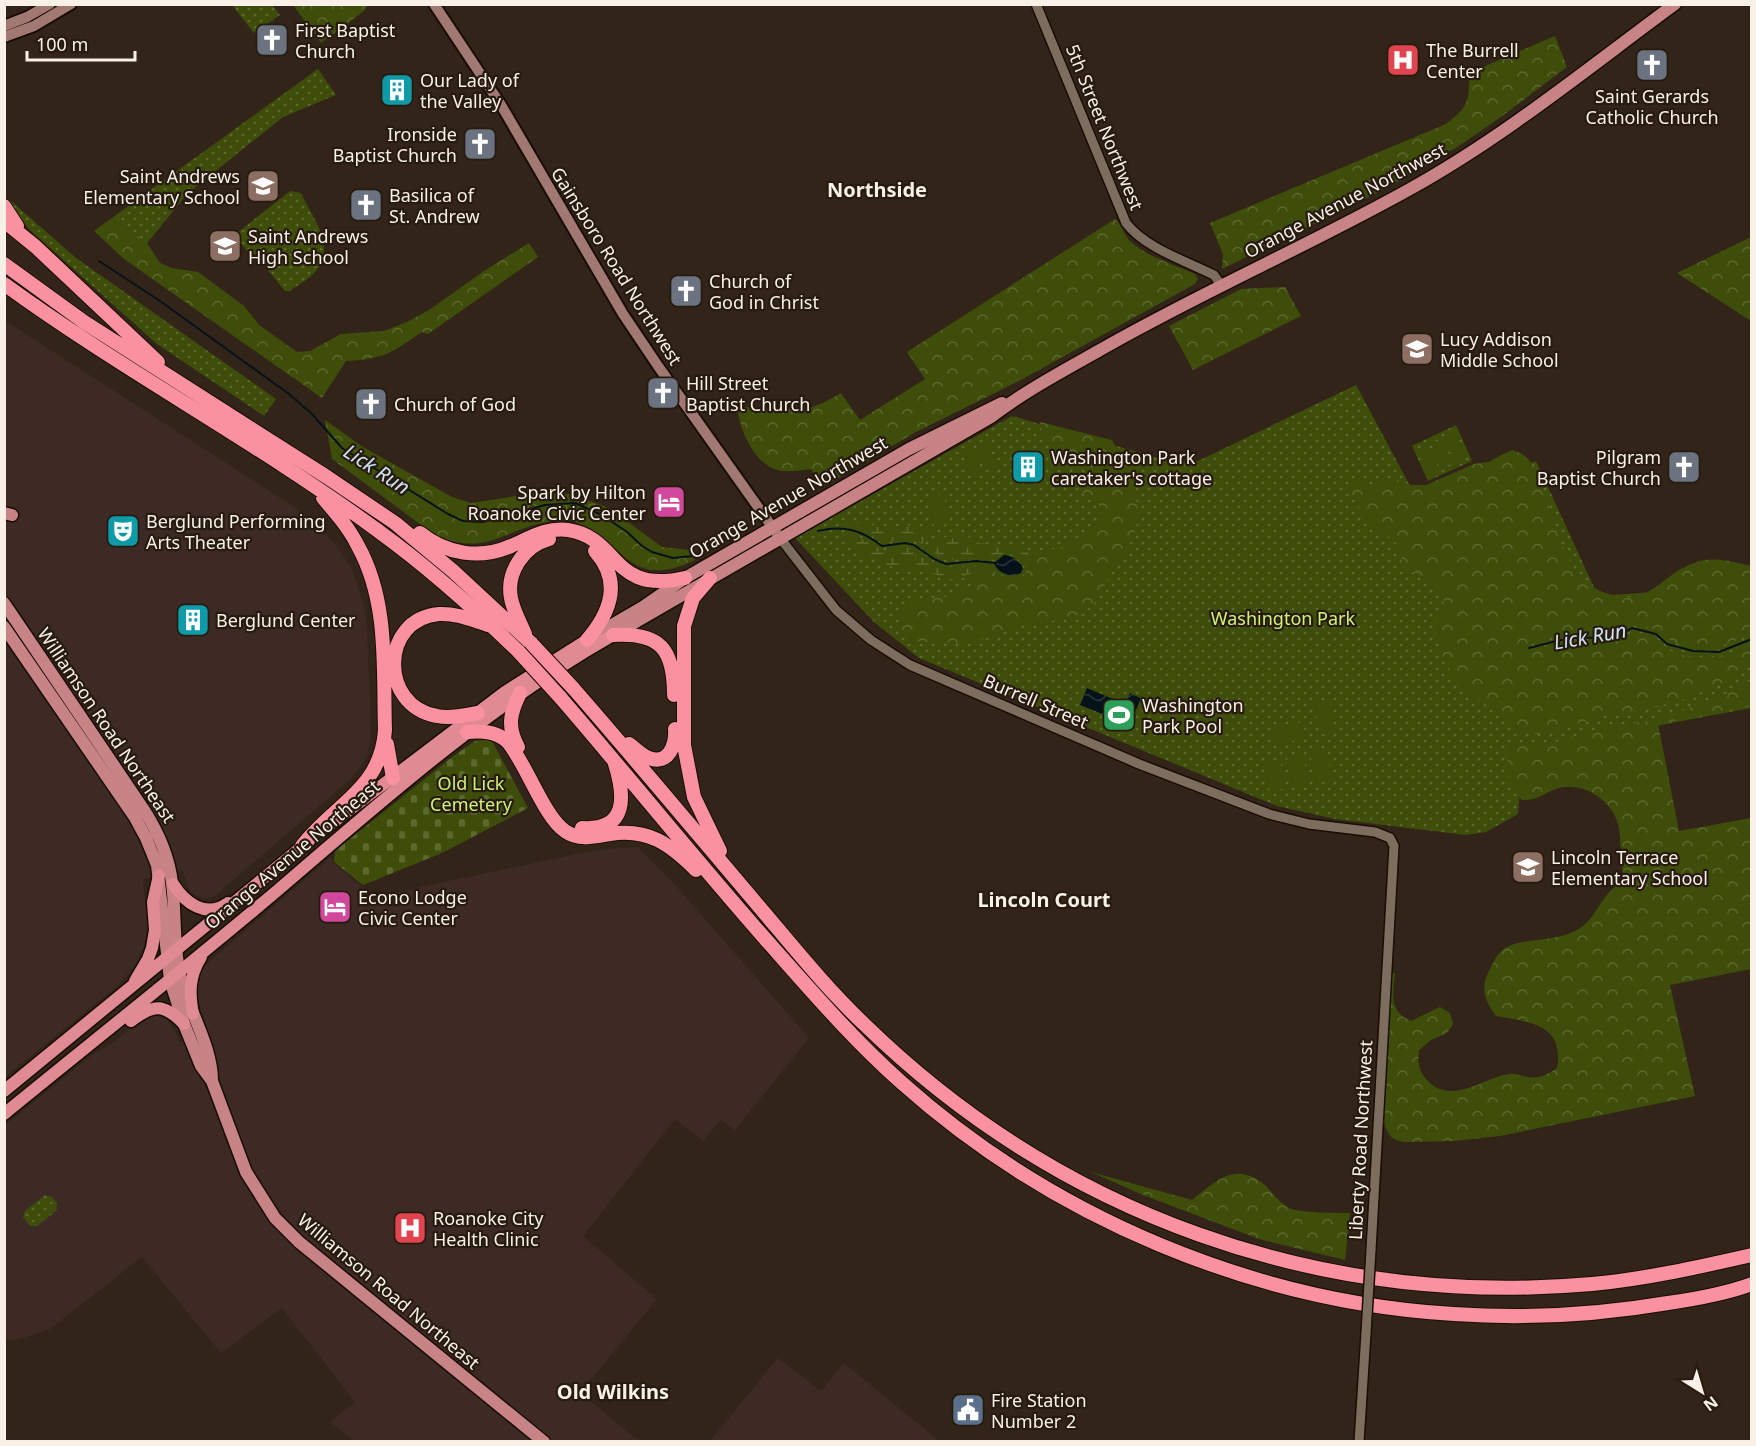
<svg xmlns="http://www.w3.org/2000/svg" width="1756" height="1446" viewBox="0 0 1756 1446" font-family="'Noto Sans',sans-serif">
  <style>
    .commercial { fill: #3d2a25 }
    .grass { fill: url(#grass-dots) }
    .forest { fill: url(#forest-crowns) }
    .wetland { fill: url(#wetland-marsh) }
    .cemetery { fill: url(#cemetery-stones) }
    .garden { fill: #3e4e0a }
    .water { fill: url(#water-waves) }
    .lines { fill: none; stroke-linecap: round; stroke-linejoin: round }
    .stream { stroke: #06121a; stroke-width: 2 }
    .tertiary-casing { stroke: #190d04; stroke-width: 12 }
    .secondary-casing { stroke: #190d04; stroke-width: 14 }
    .primary-casing { stroke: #190d04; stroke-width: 15 }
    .trunk-casing { stroke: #190d04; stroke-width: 15 }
    .motorway-casing { stroke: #190d04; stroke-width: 16 }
    .tertiary { stroke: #7c6d5f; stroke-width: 9 }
    .secondary { stroke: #a27872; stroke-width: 10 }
    .primary { stroke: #c78386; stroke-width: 12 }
    .trunk { stroke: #e08a93; stroke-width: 12 }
    .motorway { stroke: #f991a0; stroke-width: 14 }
    .tertiary-bridge-casing { stroke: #190d04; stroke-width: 12; stroke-linecap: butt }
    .motorway-bridge-casing { stroke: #190d04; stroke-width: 16; stroke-linecap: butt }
    .tertiary-bridge { stroke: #7c6d5f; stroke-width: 9 }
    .motorway-bridge { stroke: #f991a0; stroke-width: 14 }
    .labels { text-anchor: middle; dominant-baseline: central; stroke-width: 4.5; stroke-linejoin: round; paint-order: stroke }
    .poi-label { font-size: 18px; fill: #f9f0e8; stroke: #271b10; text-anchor: start }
    .street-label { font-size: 18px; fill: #f9f0e8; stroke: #271b10 }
    .park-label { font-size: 18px; fill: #cff374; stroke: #271b10 }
    .neighbourhood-label { font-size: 20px; font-weight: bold; fill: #f9f0e8; stroke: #271b10 }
    .water-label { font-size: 20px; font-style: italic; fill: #cee3f3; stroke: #271b10 }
  </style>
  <defs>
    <pattern id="grass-dots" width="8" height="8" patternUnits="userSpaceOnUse" patternTransform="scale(1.5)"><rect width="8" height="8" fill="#3e4e0a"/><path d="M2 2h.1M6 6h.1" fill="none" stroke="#5b682e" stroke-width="1.8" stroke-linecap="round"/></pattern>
    <pattern id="forest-crowns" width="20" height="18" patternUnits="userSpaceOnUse" patternTransform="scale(1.5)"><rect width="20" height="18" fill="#3e4e0a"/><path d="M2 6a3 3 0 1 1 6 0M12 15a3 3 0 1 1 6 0" fill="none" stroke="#5b682e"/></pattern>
    <pattern id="wetland-marsh" width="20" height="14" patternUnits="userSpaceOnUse" patternTransform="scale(1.5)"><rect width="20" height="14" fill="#3e4e0a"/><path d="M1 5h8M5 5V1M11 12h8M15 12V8" fill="none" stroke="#5b682e"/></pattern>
    <pattern id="cemetery-stones" width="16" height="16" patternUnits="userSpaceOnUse" patternTransform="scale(1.5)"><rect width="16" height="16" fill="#3e4e0a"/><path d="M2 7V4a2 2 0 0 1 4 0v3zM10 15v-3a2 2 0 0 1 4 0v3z" fill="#5b682e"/></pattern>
    <pattern id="water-waves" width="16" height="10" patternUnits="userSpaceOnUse" patternTransform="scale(1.5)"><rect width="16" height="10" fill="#06121a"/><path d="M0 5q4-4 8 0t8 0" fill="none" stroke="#2b353b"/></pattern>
  </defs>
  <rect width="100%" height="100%" fill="#322419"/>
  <path class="commercial" d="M4,320L296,508L335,544L351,567L363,603L367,623L371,733L368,754L363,763L352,778L217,894L210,898H203L191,893L188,887L183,871L143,879L148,928L143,949L134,967L116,987L5,1077Z
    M637,847L676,886L809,1038L735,1130L721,1120L703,1141L675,1119L583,1236L657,1299L580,1393L639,1441H354L330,1422L355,1402L282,1308L221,1353L142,1257L50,1329L20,1339L11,1340L5,1338L4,1126L93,1054L113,1043L143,1018L156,1015L168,1020L180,1042L208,1031L196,995L199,976L204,966L331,857L333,863L374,897L571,855L605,849Z
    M778,1358L821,1391L844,1363L939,1441H710Z"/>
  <path class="grass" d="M232,5H272L280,15L254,33Z
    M318,69L336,95L283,117L188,193L147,243L112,218Z
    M290,191L301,193C311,216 334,241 319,267C313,277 299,284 290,291H285L255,254L249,253L238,240L237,233Z
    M8,201H11L76,258L276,399L264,416L157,344L30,230L16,214Z
    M1356,385L1423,510L1536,461L1598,596L1751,585V708L1523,751L1518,814L1486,832L1466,835L1335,819L1277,806L919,658L874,622L795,538L1012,416L1176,463L1198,461Z
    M1456,425L1472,461L1428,481L1412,446Z
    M45,1195L52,1197L57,1203L56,1211L37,1226H30L23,1217L25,1211Z"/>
  <path class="forest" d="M293,5H368L364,11L321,43Z
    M1555,36L1567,67C1532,93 1497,121 1460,145C1385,193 1302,229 1222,269L1223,254L1210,223L1446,124C1468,107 1470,101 1469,73Z
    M112,218L147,243L160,263L172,268L198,272L244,306L259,325L297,352L310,351L341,334L384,331L407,322L429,310L487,269L529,243L538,257L428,334L422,332C391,353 385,359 346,361L322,398L124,259L94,231Z
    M1115,219C1122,225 1124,236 1131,242C1148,257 1175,265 1195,274L1198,279L1195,284L1017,382L914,433L823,487L811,469C801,470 791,472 782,471C755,467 740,431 737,407L807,409L823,403L841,393L860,420L925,379L907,352Z
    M1751,237V321L1677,273Z
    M1285,287L1301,316L1193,370L1169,326L1241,289Z
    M325,420L363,447L452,497L471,503L536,493L571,494L609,508L662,547L690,550L695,560C622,595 624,531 569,521C561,519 551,521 542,523C497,534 481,557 432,533L332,459Z
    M1040,422L1112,440C1127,470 1148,506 1132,539C1126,552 1117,562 1110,574C1103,588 1099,603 1085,611C1067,623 1039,620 1018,626C997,632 975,645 952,643C948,643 944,640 939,640C935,640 930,642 926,642C911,642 897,637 900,619C905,595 928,601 945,597C953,595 967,589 974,584L973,576L976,572C980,572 987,570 991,571C1002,572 1011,584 1023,575C1029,571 1027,568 1025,562L1030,558L1032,552L1061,548L1093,528L1101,517L1099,505L1092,499L1084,497L1082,488C1088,482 1094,476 1091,467C1086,450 1065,457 1054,447C1048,441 1040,430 1040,422Z
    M1512,450C1516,452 1522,453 1525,456C1532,461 1535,472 1539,480C1555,515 1561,576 1603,592C1651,611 1658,574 1697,562C1715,556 1734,562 1751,566V633C1728,646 1705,654 1678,644C1670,641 1665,635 1658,631C1650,627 1639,626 1630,623C1605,638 1590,630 1565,635C1552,637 1540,641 1528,644L1523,649C1538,655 1553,643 1569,642C1596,640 1608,647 1634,632C1639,633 1646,634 1652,636C1660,640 1665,649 1675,653C1700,662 1728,656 1751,643V666C1715,691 1672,705 1628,713C1617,715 1604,715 1592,719C1576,723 1552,735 1535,734C1514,733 1500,717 1485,704C1480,699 1472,697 1466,691C1452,677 1432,643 1436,622C1437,615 1442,608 1444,601C1436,578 1424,575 1402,570C1403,536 1389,541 1369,522C1361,514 1355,499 1349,489L1348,485L1352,482H1359L1370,485L1395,479L1411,485H1426L1474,464L1489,462L1501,455Z
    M1751,680V706L1658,724L1679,831L1751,818V969L1670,985L1695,1096L1500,1136L1454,1141L1404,1142C1391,1140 1387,1134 1384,1122L1390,973H1395C1393,994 1388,1011 1411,1021L1440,1007L1450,1013L1453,1024L1447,1033L1431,1040L1419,1050C1417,1064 1419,1073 1430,1083C1455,1104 1482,1078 1509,1074C1514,1073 1518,1075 1523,1076C1536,1080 1546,1076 1557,1068C1565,1024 1529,1022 1496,1016C1486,1002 1480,990 1488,973C1492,965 1496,955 1503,950C1519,936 1562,944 1583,926C1599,913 1603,891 1623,882L1624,875C1619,859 1622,841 1618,824C1613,803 1588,785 1566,787C1548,788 1542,801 1522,800C1505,783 1507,771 1508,749L1514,744L1536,745L1556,742L1594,730L1652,720L1716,699Z
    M1091,1172L1192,1200C1212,1185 1231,1163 1258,1180C1269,1186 1276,1201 1289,1208C1298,1213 1338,1213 1350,1213L1345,1260L1259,1239L1143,1195Z"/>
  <path class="wetland" d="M853,522C865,523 880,527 893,527C913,525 912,523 932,532L922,544C903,533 896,545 881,541C872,538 866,529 856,527C849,525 844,528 838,524Z
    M840,533L856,535L884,551C900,548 902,542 917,553L906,570C884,566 851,554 840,533Z
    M962,533L979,543L1023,548L1029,554L1028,558L1020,561L1014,555L1003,553L995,559C968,554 952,569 928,548L938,535L951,539Z
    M922,556L943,567L993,566L986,569H974L963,578L956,580L944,578L924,570H911Z"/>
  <path class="cemetery" d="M491,739L528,808L442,853L363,885L334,862L335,851L452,757L475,741Z"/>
  <path class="garden" d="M1456,433L1466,456L1455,461L1445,438Z
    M1442,439L1453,463L1442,468L1431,444Z
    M987,441L996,465L985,469L976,445Z
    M1428,445L1439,469L1428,474L1417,450Z
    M973,446L982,471L971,475L962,450Z
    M943,493L951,523L934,527L927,498Z
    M1329,700L1335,731L1320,735L1314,703Z
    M1303,722L1306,738L1275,745L1271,729Z
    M1327,750L1332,779L1316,783L1310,754Z
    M1303,755L1309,784L1293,787L1287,758Z
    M1280,759L1286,788L1270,792L1264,763Z"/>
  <path class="water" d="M1004,555C1011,555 1020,561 1023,568L1021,573C1011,578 998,574 994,563Z
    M1087,688L1125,704L1130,693L1141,698L1130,725L1080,705Z"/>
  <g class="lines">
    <path class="stream" d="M99,261L160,301L289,394L312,414L342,448L448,514L463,521L483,522L545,505L575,503L602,515L627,532L642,546L652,552L673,558L693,556
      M818,531C845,525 861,530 882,546L905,543L914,545L934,559L946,564L976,561L996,563
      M1529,648C1541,645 1554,641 1567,639C1593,635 1607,643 1632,628L1656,634L1667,644L1693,651L1719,652L1752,639"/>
    <defs>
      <path id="tertiary" d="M1036,4L1126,223C1145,248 1186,261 1214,275L1221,285
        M780,538L836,610L871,640L910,665L1139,764L1269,814L1309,824L1375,832L1390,838L1394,846L1371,1250
        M1359,1442L1366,1333"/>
      <path id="secondary" d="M434,4L501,105L623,314L658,366L780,538
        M4,26L27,17L50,4
        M4,37L34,26L71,4"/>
      <path id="primary" d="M4,513L12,515
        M4,603L144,810C158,832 169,856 172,883C176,913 173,945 180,975C188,1010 212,1045 212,1081
        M4,627L134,816L146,838L157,865L170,980L184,1024L201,1066L212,1081L246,1172L275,1218L299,1242L544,1442
        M613,635L991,417C1025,391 1063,371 1100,350C1201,292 1308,246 1410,189C1504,137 1588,68 1675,4
        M588,639L643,607L685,578L909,449L1002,403"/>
      <path id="trunk" d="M323,830L505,692L587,640
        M173,884C185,903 206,919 228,903
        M135,981L148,959L152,948L155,930L153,902L159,875
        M193,1014C189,993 189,976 201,957
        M131,1021C153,1004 164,1003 184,1024
        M4,1091L309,841
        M4,1114C96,1039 188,966 278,890C385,798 490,705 613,635"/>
      <path id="motorway" d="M4,206L17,226
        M4,221L36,247L158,362
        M4,264L84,322L327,477L395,523L453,571L532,644
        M4,284C125,372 257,442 377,530C428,567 474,608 519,652
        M420,533C446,554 480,560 511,546C530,538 546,527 568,530C621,538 610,595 685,578
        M710,578L693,598L684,626V745L694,797L720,851
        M525,634C520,622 513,610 511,598C506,572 524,546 549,539
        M613,635C660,632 674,649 674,695
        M587,640C611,612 622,581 595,551
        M573,688C635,759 695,831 756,903C791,944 825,987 864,1024C1060,1215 1319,1308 1592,1284C1646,1279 1699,1267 1752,1255
        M560,697C635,784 706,873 783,959C821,1002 859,1045 902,1083C1052,1217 1252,1302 1454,1314C1525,1319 1597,1315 1668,1303C1696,1299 1725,1294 1752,1284
        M478,713C465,715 451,719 437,716C379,706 380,619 439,614C456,613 472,620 488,625
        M467,732C482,731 495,731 507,741C526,763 544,817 565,831C579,841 594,837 610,834C648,828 670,844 696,870
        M387,744L393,778
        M629,744C636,749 641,755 649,758C669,766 676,744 675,729
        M518,747C507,727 510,713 520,693
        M582,828C628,831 625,796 615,764
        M302,846C334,804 381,790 385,730C383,668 389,602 358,546C349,528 336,513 323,498"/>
    </defs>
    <use href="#tertiary" class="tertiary-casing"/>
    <use href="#secondary" class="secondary-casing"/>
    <use href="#primary" class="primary-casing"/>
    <use href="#trunk" class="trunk-casing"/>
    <use href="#motorway" class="motorway-casing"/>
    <use href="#tertiary" class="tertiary"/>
    <use href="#secondary" class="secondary"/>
    <use href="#primary" class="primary"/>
    <use href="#trunk" class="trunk"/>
    <use href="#motorway" class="motorway"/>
    <defs>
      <path id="tertiary-bridge" d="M1366,1333L1371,1250"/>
      <path id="motorway-bridge" d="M532,644L573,688
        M519,652L560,697"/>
    </defs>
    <use href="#tertiary-bridge" class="tertiary-bridge-casing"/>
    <use href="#motorway-bridge" class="motorway-bridge-casing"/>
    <use href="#tertiary-bridge" class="tertiary-bridge"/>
    <use href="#motorway-bridge" class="motorway-bridge"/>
  </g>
  <defs>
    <symbol id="church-square" viewBox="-11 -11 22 22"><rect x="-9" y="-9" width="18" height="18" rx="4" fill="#6b7280" stroke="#271b10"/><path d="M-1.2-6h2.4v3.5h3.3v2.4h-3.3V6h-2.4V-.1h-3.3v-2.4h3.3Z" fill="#fff"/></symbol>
    <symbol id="hospital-square" viewBox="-11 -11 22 22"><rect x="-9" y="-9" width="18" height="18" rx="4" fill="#e0444e" stroke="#271b10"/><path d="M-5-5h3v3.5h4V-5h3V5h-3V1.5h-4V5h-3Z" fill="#fff"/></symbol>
    <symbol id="building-square" viewBox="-11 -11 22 22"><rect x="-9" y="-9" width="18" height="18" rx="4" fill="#0f9aa8" stroke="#271b10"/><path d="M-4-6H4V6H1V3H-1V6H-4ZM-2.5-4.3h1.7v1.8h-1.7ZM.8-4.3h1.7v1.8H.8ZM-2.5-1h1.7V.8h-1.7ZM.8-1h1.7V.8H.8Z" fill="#fff"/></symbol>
    <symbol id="school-square" viewBox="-11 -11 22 22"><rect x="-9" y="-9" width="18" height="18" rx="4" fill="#8d6e63" stroke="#271b10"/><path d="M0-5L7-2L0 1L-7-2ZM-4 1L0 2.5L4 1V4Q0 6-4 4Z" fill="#fff"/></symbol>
    <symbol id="hotel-square" viewBox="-11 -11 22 22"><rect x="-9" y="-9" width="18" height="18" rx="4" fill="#d1479c" stroke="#271b10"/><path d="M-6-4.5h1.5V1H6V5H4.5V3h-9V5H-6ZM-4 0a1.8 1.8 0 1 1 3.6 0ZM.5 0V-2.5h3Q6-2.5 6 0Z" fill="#fff"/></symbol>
    <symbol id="theatre-square" viewBox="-11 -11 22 22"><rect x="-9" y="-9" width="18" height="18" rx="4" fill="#0f9aa8" stroke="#271b10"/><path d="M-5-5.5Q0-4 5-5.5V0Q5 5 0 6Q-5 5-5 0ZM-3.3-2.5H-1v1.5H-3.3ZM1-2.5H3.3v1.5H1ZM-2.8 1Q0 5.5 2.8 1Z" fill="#fff"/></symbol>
    <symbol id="stadium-square" viewBox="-11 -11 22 22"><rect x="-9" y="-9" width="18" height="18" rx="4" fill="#2e9e5b" stroke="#271b10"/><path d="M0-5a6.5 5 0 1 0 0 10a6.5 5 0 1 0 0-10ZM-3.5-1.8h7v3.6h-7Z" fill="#fff"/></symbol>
    <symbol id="civic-square" viewBox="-11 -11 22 22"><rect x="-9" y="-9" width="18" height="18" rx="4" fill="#5c6f8a" stroke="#271b10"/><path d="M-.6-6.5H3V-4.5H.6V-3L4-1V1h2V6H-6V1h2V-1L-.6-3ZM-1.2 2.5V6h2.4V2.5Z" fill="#fff"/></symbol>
  </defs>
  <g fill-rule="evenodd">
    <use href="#church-square" x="253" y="21" width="38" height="38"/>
    <use href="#hospital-square" x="1384" y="41" width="38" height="38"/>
    <use href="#church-square" x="1633" y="46" width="38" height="38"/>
    <use href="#building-square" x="378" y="71" width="38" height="38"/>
    <use href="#church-square" x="461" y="125" width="38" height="38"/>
    <use href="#school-square" x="244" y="167" width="38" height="38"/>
    <use href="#church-square" x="347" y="186" width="38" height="38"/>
    <use href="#school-square" x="206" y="227" width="38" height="38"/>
    <use href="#church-square" x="667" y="272" width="38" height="38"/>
    <use href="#school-square" x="1398" y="330" width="38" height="38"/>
    <use href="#church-square" x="644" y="374" width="38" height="38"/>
    <use href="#church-square" x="352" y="385" width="38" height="38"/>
    <use href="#building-square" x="1009" y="448" width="38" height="38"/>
    <use href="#church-square" x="1665" y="448" width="38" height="38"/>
    <use href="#hotel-square" x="650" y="483" width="38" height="38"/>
    <use href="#theatre-square" x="104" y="512" width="38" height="38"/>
    <use href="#building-square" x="174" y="601" width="38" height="38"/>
    <use href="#stadium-square" x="1100" y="696" width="38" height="38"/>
    <use href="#school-square" x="1509" y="848" width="38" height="38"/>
    <use href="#hotel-square" x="316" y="888" width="38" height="38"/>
    <use href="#hospital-square" x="391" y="1209" width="38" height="38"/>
    <use href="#civic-square" x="949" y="1391" width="38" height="38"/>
  </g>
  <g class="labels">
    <g class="poi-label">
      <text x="295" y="30">First Baptist<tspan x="295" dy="21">Church</tspan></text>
      <text x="1426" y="50">The Burrell<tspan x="1426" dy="21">Center</tspan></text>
      <text x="420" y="80">Our Lady of<tspan x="420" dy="21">the Valley</tspan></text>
      <text x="1652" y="96" text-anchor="middle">Saint Gerards<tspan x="1652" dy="21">Catholic Church</tspan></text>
      <text x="457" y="134" text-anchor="end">Ironside<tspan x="457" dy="21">Baptist Church</tspan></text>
      <text x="240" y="176" text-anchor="end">Saint Andrews<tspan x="240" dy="21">Elementary School</tspan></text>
      <text x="389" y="195">Basilica of<tspan x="389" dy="21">St. Andrew</tspan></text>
      <text x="248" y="236">Saint Andrews<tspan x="248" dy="21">High School</tspan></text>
      <text x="709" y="281">Church of<tspan x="709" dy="21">God in Christ</tspan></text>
      <text x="1440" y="339">Lucy Addison<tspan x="1440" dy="21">Middle School</tspan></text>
      <text x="686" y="383">Hill Street<tspan x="686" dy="21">Baptist Church</tspan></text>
      <text x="394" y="404">Church of God</text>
      <text x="1051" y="457">Washington Park<tspan x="1051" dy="21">caretaker's cottage</tspan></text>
      <text x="1661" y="457" text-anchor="end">Pilgram<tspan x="1661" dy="21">Baptist Church</tspan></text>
      <text x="646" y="492" text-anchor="end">Spark by Hilton<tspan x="646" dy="21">Roanoke Civic Center</tspan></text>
      <text x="146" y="521">Berglund Performing<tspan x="146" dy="21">Arts Theater</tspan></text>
      <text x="216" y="620">Berglund Center</text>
      <text x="1142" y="705">Washington<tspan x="1142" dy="21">Park Pool</tspan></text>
      <text x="1551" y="857">Lincoln Terrace<tspan x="1551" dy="21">Elementary School</tspan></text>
      <text x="358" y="897">Econo Lodge<tspan x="358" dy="21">Civic Center</tspan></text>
      <text x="433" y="1218">Roanoke City<tspan x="433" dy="21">Health Clinic</tspan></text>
      <text x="991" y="1400">Fire Station<tspan x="991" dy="21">Number 2</tspan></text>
    </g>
    <g class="street-label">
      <text transform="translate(1105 127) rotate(68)">5th Street Northwest</text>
      <text transform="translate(1345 200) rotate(-28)">Orange Avenue Northwest</text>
      <text transform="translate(617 266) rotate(58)">Gainsboro Road Northwest</text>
      <text transform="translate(788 497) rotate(-30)">Orange Avenue Northwest</text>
      <text transform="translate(1036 701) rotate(23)">Burrell Street</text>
      <text transform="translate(107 725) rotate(56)">Williamson Road Northeast</text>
      <text transform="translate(292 854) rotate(-40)">Orange Avenue Northeast</text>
      <text transform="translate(1360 1140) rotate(-87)">Liberty Road Northwest</text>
      <text transform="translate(389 1291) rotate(40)">Williamson Road Northeast</text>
    </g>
    <g class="park-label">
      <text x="1283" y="618">Washington Park</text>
      <text x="471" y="783">Old Lick<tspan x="471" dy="21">Cemetery</tspan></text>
    </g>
    <g class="neighbourhood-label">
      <text x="877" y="189">Northside</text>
      <text x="1044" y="899">Lincoln Court</text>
      <text x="613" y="1391">Old Wilkins</text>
    </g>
    <g class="water-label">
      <text transform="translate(377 469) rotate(33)">Lick Run</text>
      <text transform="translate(1590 636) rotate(-10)">Lick Run</text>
    </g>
  </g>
  <rect width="1756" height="1446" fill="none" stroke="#f9f0e8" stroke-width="12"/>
  <g transform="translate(1702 1392) rotate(143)" stroke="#271b10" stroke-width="4.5" paint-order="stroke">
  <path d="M0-4.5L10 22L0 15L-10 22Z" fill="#f9f0e8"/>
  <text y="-9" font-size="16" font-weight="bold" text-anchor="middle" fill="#f9f0e8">N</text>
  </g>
  <path d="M27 51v9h108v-9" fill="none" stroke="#f9f0e8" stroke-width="3"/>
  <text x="36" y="51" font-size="18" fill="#f9f0e8" stroke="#271b10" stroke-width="4.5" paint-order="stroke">100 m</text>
</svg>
